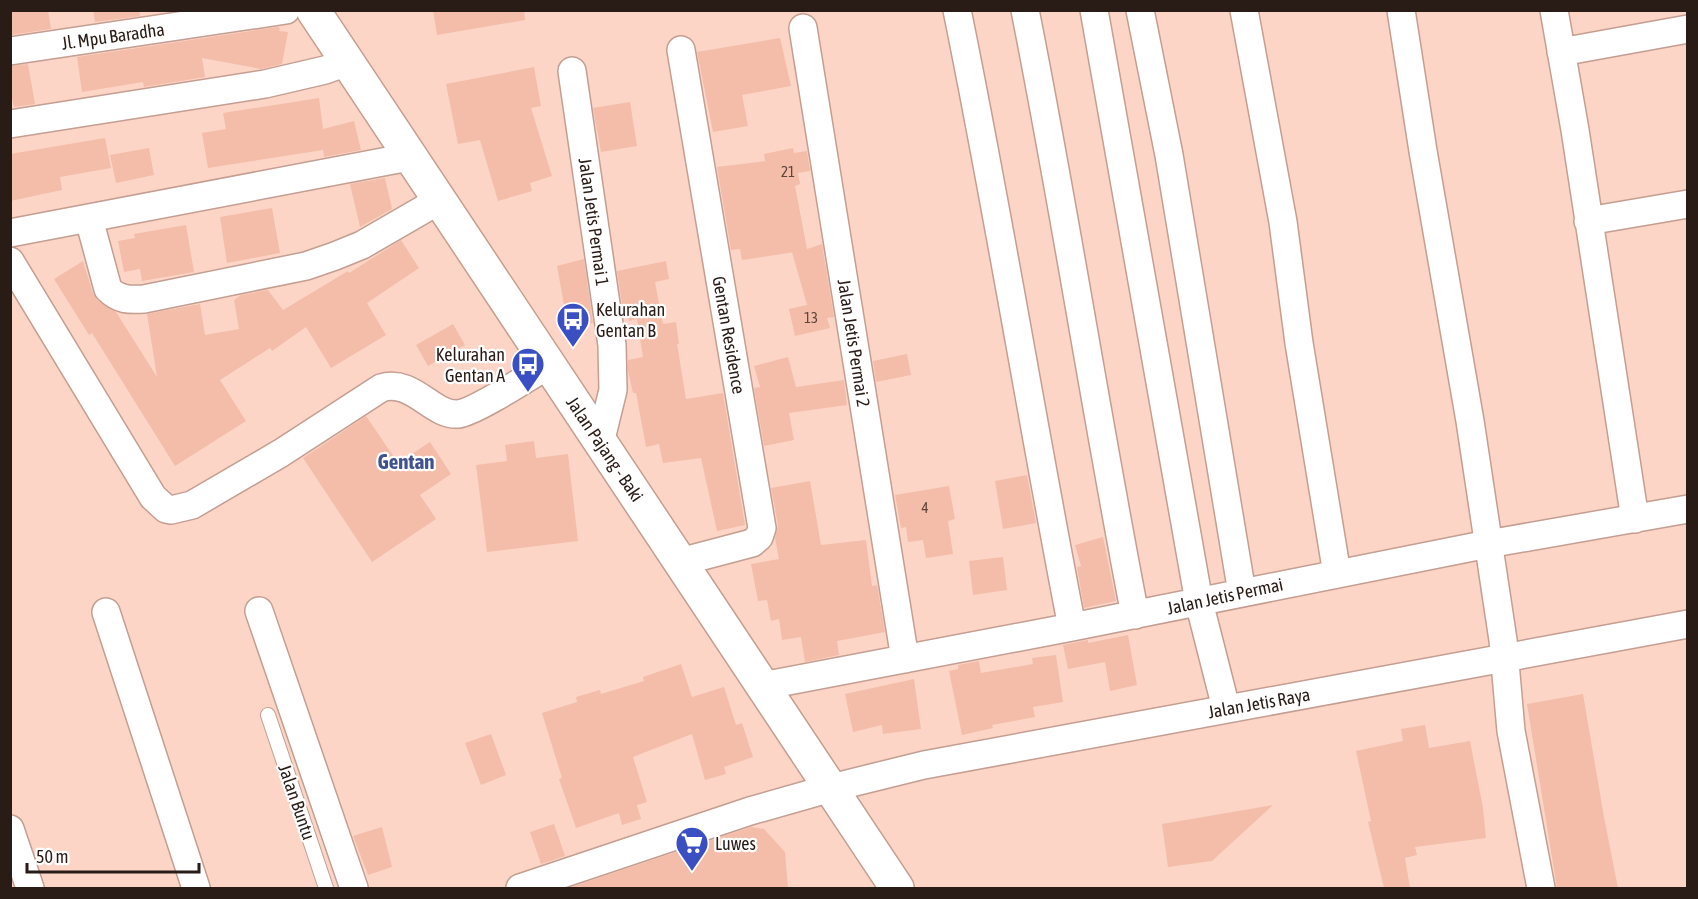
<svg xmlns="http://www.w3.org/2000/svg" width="1698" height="899" viewBox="0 0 1698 899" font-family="'Asap Condensed',sans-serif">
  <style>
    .building { fill: #f3bda9 }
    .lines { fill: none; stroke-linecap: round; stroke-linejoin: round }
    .service-casing { stroke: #c39e91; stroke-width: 16 }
    .minor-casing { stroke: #c39e91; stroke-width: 30 }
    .secondary-casing { stroke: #c39e91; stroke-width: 36 }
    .service { stroke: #fff; stroke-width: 14 }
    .minor { stroke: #fff; stroke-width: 27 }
    .secondary { stroke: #fff; stroke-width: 33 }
    .labels { text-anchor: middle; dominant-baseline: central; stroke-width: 4.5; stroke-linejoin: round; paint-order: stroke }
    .number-label { font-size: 15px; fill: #5c443b }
    .street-label { font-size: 18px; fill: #291b16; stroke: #fff }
    .poi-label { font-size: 18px; fill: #291b16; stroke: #fff; text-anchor: start }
    .quarter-label { font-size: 21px; font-weight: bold; fill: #41528e; stroke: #fff }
  </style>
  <rect width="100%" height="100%" fill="#fcd5c7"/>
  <path class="building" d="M10,10H48L51,29L10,35Z
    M93,10H139L140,16L95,22Z
    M433,10H524L525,20L437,35Z
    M277,27L280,28L279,31L288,32L282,64L261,69L202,58L205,77L144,87L143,82L82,92L77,57Z
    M780,38L791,86L742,95L748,126L713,132L697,52Z
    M28,64L35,104L14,107L10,89V66Z
    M534,67L541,106L531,108L552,176L530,183L532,191L498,201L480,140L458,144L446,84Z
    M319,98L323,129L354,121L361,150L324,157L323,150L208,168L202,133L226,129L223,113Z
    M630,102L637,146L601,152L593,108Z
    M105,138L111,168L60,177L62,190L10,201V154Z
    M149,148L154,175L116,183L110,155Z
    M793,148L794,153L807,151L810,171L798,173L800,184L795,186L807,249L822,244L834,317L827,318L830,328L795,336L789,309L807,305L792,252H795L742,260L740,249L731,250L717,167L765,161L764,154Z
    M385,178L392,209L360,227L350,184Z
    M272,208L280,253L227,263L220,217Z
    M186,225L194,272L142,281L140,269L124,272L118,241L135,238L134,234Z
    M401,240L419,268L367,303L386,335L331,368L306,327L272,351L270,348L220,380L246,421L175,466L92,333L89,335L54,279L83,261L93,293L97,300L116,312L157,377L147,314L200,304L205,335L239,329L234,300L241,295L268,290L283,310L348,271L349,273Z
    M584,259L593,323L568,327L557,266Z
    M666,261L669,279L655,282L663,324L676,322L679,344H677L686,399L723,393L745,525L717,531L701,458L663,463L659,444L646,447L636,393H633L628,371V360L643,357L637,319L629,321L628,316L624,317L617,271Z
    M453,324L465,345L428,366L416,345Z
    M907,354L911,375L876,382L873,361Z
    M788,357L796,387L844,380L847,405L789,413L794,440L764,446L754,388L760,387L754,366Z
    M366,416L398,463L430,442L451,474L420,495L436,519L372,562L303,458Z
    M534,441L536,458L568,454L578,541L487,552L476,465L507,461L505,445Z
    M1027,475L1036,523L1003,529L995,481Z
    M810,481L821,545L866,540L872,586L877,585L885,632L837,641L839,655L805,662L801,637L782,640L779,619L771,621L767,600L758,601L751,564L779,559L775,538L778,525L771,488Z
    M949,486L955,519L948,521L953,554L926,558L923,540L908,542L906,527L901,528L895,495Z
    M1103,537L1116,601L1084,608L1077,567L1081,566L1075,545Z
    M1003,557L1007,590L973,595L969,561Z
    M1128,635L1137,685L1110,691L1105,662L1068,669L1063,645L1088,640V643Z
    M1056,655L1063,702L1033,707L1035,717L992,725L993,728L962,735L949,671L958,669V665L979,661L981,673L1033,664L1032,658Z
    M681,664L692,697L724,687L736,725L742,723L753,757L724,767L726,774L705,780L692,734L633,757L647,802L637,805L641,819L622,825L619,813L576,828L559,779L562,778L542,713L577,702L576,697L600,690L601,694L644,681L643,677Z
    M914,679L921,729L883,734L882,725L853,732L845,694Z
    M1583,694L1604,817L1618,888H1557L1527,704Z
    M1425,725L1429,748L1470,741L1483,808L1486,838L1415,847L1417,855L1405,858L1410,888H1384L1368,822L1371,821L1356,751L1403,741L1401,729Z
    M491,734L506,775L481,785L465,743Z
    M1273,805L1212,861L1168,867L1162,824Z
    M554,824L565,856L541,864L530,832Z
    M382,827L392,867L368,875L353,836Z
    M751,827L764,829L785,852L788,888H568Z"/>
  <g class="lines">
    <defs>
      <path id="service" d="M268,715L326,888"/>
      <path id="minor" d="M957,10C999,215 1032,422 1072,627
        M1025,10C1065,211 1096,414 1135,615
        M1094,10L1199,602L1226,708
        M1140,10L1169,155L1242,593
        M1244,10L1283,222L1299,343L1337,574
        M1401,10L1423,151L1470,421L1503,640L1511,731L1541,888
        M1554,10L1575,130L1635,519
        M803,28L905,659
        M10,51L286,10
        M1561,52L1688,29
        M572,71L612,345L613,390L600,443
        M10,124L265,84L325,70L347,62
        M89,219L108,289C119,300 129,300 144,299L306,266L335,256L362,245L438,201
        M1588,221L1688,204
        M10,233L409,157
        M10,261L153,497L166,509L171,510L192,505L281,453L381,388C413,378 432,416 458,414C475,412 530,376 548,365
        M680,562L752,543L759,537L762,528L681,50
        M259,611L354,888
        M106,612L196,888
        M762,686L1072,627L1488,544L1688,509
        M10,829L30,888
        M520,888L750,811L831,788L924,765L1688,624"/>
      <path id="secondary" d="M313,10L897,888"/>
    </defs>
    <use href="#service" class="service-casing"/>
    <use href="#minor" class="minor-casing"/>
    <use href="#secondary" class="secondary-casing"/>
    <use href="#service" class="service"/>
    <use href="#minor" class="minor"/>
    <use href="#secondary" class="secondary"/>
  </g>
  <defs>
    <symbol id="bus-pin" viewBox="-11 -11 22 30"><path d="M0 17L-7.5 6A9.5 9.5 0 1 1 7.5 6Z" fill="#394fc2" stroke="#fff"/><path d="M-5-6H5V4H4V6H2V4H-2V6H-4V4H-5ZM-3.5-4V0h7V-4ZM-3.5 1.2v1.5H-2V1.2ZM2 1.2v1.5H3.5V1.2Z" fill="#fff"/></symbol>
    <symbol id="supermarket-pin" viewBox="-11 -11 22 30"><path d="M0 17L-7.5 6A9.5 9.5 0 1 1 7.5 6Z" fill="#394fc2" stroke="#fff"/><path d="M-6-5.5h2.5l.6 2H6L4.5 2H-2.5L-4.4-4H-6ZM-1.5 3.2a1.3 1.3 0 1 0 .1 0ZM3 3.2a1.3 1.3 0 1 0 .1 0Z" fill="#fff"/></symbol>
  </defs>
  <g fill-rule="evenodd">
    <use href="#bus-pin" x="554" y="300" width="38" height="52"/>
    <use href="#bus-pin" x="509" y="345" width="38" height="52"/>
    <use href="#supermarket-pin" x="673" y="824" width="38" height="52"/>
  </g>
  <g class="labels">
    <g class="number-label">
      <text x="788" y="171">21</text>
      <text x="811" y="317">13</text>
      <text x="925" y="507">4</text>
    </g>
    <g class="street-label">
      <text transform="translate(113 36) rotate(-8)">Jl. Mpu Baradha</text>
      <text transform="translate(594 222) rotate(82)">Jalan Jetis Permai 1</text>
      <text transform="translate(729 335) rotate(80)">Gentan Residence</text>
      <text transform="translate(854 343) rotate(81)">Jalan Jetis Permai 2</text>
      <text transform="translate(605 449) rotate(56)">Jalan Pajang - Baki</text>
      <text transform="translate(1225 596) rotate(-12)">Jalan Jetis Permai</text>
      <text transform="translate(1259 703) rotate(-10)">Jalan Jetis Raya</text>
      <text transform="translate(297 802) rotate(71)">Jalan Buntu</text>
    </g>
    <g class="poi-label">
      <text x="596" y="309">Kelurahan<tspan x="596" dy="21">Gentan B</tspan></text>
      <text x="505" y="354" text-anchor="end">Kelurahan<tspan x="505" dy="21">Gentan A</tspan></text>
      <text x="715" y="843">Luwes</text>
    </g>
    <g class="quarter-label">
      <text x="406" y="461">Gentan</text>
    </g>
  </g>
  <rect width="1698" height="899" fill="none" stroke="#291b16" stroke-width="24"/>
  <path d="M27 863v9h172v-9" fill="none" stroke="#291b16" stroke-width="3"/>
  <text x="36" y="863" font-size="18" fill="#291b16" stroke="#ffffff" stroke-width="4.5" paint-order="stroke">50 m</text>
</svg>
